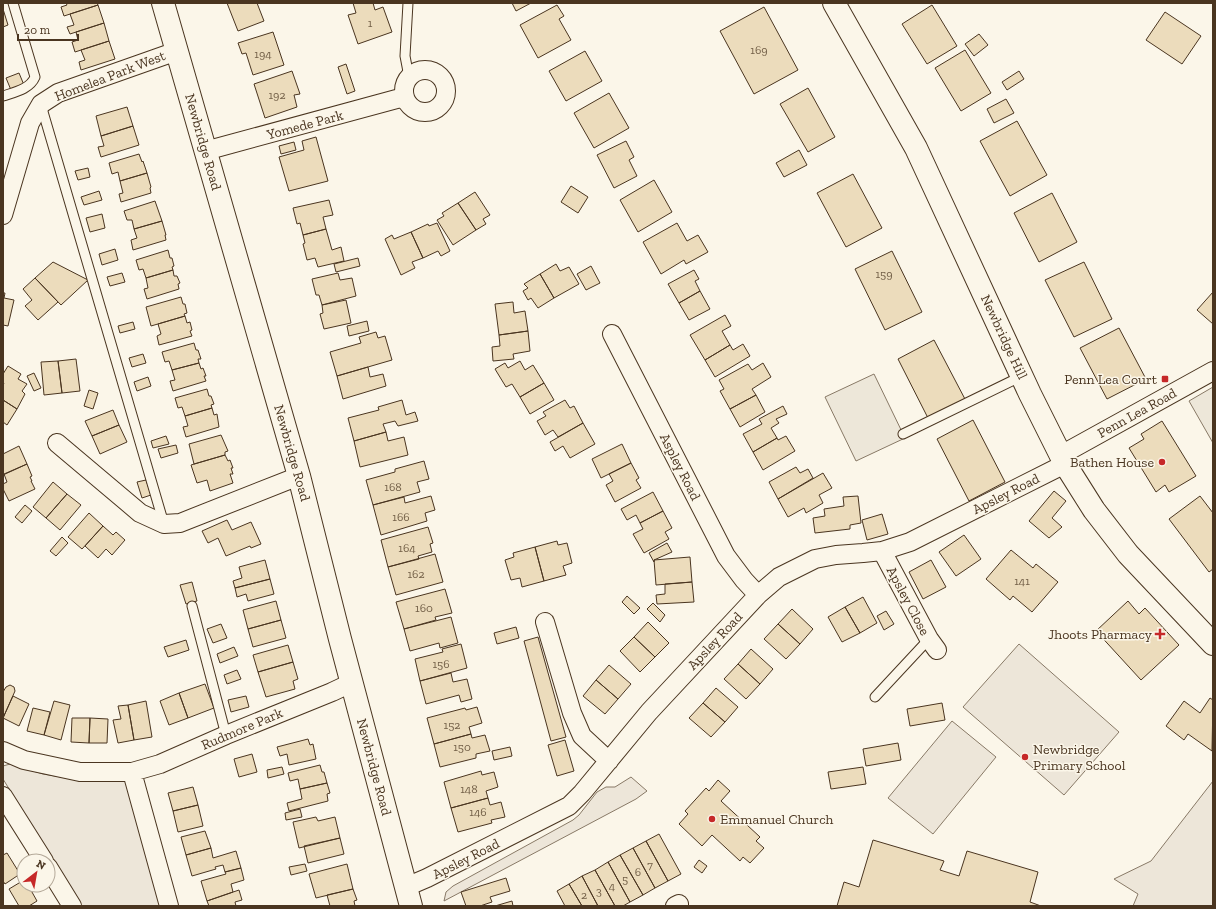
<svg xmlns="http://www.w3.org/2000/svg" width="1216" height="909" viewBox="0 0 1216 909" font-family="'Zilla Slab',serif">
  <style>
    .green { fill: #ede6d9; stroke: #887966 }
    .parking { fill: #ede7d9; stroke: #887966 }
    .building { fill: #ecdcbc; stroke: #4a3520 }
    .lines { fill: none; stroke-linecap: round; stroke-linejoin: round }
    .lane-casing { stroke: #4a3520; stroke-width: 11 }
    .street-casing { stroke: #4a3520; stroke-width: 20 }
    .primary-casing { stroke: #4a3520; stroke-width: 24 }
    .lane { stroke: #fbf6e9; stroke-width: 9 }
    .street { stroke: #fbf6e9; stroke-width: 18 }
    .primary { stroke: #fbf6e9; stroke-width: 22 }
    .poi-dot { fill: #c62828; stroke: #fbf6e9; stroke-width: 1.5 }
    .labels { text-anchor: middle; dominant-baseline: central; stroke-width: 3; stroke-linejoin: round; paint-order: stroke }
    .number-label { font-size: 12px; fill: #725f47 }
    .street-label { font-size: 14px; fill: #4a3520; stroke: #fbf6e9 }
    .poi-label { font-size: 14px; fill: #4a3520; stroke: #fbf6e9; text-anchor: end }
  </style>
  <rect width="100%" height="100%" fill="#fbf6e9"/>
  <path class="green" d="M1019,644L1119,732L1064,795L963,707Z
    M952,721L996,757L933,834L888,798Z
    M10,764L43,774L85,781H126L163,906H81L3,779V766Z
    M631,777L647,791L636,799L444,901L446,892L453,886L573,820L579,815L597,792L606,787H615Z
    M1213,781V906H1133L1138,894L1114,879L1151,861Z"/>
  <path class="parking" d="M874,374L905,438L856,461L825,397Z
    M1213,387V443L1189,401Z"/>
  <path class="building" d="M66,3H97L98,5L64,16L61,7L67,5Z
    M227,3H257L264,21L238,31Z
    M353,3H373L375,10L383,7L392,32L358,44L348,15L356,13Z
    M512,3H531L516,11Z
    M98,5L104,23L70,34L67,27L74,25L70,14Z
    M557,5L564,16L559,19L571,40L538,58L520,25Z
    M932,5L957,46L927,64L902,24Z
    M764,7L798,70L754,94L720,31Z
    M3,9L8,25L3,27Z
    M1165,12L1201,36L1182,64L1146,40Z
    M104,23L109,41L75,52L72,42L78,40L76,32Z
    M273,32L284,65L253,75L246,53L242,54L238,43Z
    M979,34L988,45L974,56L965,44Z
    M109,41L115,59L81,70L79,62L85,60L81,50Z
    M965,50L991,93L961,111L935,68Z
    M585,51L602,81L566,101L549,71Z
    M346,64L355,91L347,94L338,67Z
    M292,71L300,94L294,95L297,107L265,118L254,84Z
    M1019,71L1024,79L1007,90L1002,82Z
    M19,73L24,85L11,90L6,78Z
    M808,88L835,137L808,152L780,104Z
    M609,93L629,128L594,148L574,113Z
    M1006,99L1014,113L994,123L987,109Z
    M127,107L133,126L101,136L96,116Z
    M1017,121L1047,175L1010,196L980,141Z
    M133,126L139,145L101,157L98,147L104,146L101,136Z
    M316,137L328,181L289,191L279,157L304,150L302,141Z
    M626,141L634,157L629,160L637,176L614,188L597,155Z
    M294,142L296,150L281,154L279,146Z
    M799,150L807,165L784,177L776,163Z
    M139,154L142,162L143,161L147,173L120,181L118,172L112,174L109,163Z
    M88,168L90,177L78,180L75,171Z
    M147,173L151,187L150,188L151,193L121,202L119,194L123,193L120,181Z
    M853,174L882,228L846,247L817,193Z
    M654,180L672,212L638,232L620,200Z
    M571,186L588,197L578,213L561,202Z
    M99,191L102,200L84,205L81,197Z
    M475,192L490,215L483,219L486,224L476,230L458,203Z
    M1052,193L1077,242L1039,262L1014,213Z
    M329,200L333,215L323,217L326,229L303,235L300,223L297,224L293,208Z
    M155,201L162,221L134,229L132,220H127L124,211Z
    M458,203L476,230L453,245L437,220L444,216L442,213Z
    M102,214L105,228L90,232L86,218Z
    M162,221L166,235H165L166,240L133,250L131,240L137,238L134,229Z
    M437,223L450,251L441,256L438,251L423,258L411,232L428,224L429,226Z
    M677,223L687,241L698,235L708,252L686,264L684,260L661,274L643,242Z
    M326,229L332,250L341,247L344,261L318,267L315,258L307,260L303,244L305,243L303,235Z
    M411,232L423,258L412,262L415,268L401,275L385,239L392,235L394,239Z
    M115,249L118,260L102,265L99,254Z
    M168,250L170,258H172L174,266L172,267L173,270L146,278L143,269L139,270L136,260Z
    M892,251L922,312L885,330L855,269Z
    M358,258L360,266L336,272L334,264Z
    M53,262L88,280L61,305L35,278Z
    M1084,262L1112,319L1074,337L1045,280Z
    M556,264L560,271L569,267L579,284L554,298L540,274Z
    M591,266L600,283L586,290L577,274Z
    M173,270L174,276H177L180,283L178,284L179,289L147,299L144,289L148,288L146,278Z
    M694,270L699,279L695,281L700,291L679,303L668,284Z
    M122,273L125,282L110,286L107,277Z
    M338,273L340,280L352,278L356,296L322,305L319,295H316L312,279Z
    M540,274L554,298L538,308L531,298L528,300L523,291L528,288L524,284Z
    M35,278L58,302L38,320L25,306L32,300L23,289Z
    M700,291L710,309L689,320L679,303Z
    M1213,292V324L1197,310Z
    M3,293H5L4,298L14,300L8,326L3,325Z
    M181,297L183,304H185L187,313L184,314L185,316L151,326L146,307Z
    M346,300L351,323L324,329L320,314L323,313L322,305Z
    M513,302L514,313L525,311L528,331L499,335L495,304Z
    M725,315L731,326L722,331L730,345L705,360L690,335Z
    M185,316L187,323L190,322L192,330L190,331L192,336L159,345L157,336L161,334L158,324Z
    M367,321L369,331L349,336L347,326Z
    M133,322L135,329L120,333L118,326Z
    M1119,328L1146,379L1107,399L1080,348Z
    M528,331L530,351L513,354L514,359L493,361L492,347L500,346L499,335Z
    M376,332L378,338L385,336L392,360L337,376L330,352L361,343L359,337Z
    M934,340L966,401L929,420L898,359Z
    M194,343L196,350H198L201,359H198L199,363L172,370L169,361L165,362L162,352Z
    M743,344L750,356L715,377L705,360L730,345L733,350Z
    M143,354L146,363L132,367L129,358Z
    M76,359L80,391L62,393L58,361Z
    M58,361L62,393L44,395L41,362Z
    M520,361L525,370L533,365L544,383L520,397L512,384L506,387L495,369L505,363L508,368Z
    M199,363L201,369L203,368L206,376H204L206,381L173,391L170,381L175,380L172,370Z
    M763,363L771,377L752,389L756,395L730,409L720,391L724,389L719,380L748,364L752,370Z
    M8,366L21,374L18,379L27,384L22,391L25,394L17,409L3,400V385L4,383L3,382V374Z
    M368,367L370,377L383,374L386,386L343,399L337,376Z
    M34,373L41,388L34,391L27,376Z
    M148,377L151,386L137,391L134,382Z
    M544,383L554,400L530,414L520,397Z
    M207,389L209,396H211L214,404L211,405L212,408L185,416L182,407L178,408L175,398Z
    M89,390L98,393L93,409L84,406Z
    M756,395L765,412L740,427L730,409Z
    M3,400L17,409L7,425L3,422Z
    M402,400L406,415L415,412L418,421L398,426L395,421L383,424L386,432L354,441L348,418L379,410L378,407Z
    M565,400L570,408L574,406L583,423L558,437L553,430L545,435L537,421L546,416L543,412Z
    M783,406L787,414L776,419L779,423L771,428L777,438L753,452L743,434L762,424L759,419Z
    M212,408L214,415L217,414L219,427L186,437L183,427L188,426L185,416Z
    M113,410L119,425L92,436L85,421Z
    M973,420L1005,482L969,501L937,439Z
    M1162,421L1196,476L1169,492L1165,485L1156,492L1129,448L1144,439L1141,434Z
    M583,423L595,444L570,458L563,446L555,451L550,442Z
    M119,425L127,442L100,454L92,436Z
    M386,432L388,441L404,437L408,455L360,467L354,441Z
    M221,435L228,451L225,452V455L194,464L189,444Z
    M166,436L169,444L153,448L151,441Z
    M786,436L795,451L763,470L753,452L777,438L778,440Z
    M622,444L631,463L601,478L592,459Z
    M176,445L178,453L161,458L158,449Z
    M19,446L27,464L3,475V454Z
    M225,455L228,461L230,460L233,468H231L233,474H230L233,483L210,491L207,480L197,483L191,465Z
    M424,461L429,479L417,482L420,492L373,505L366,480L395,472V469Z
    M631,463L639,478L636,480L641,488L615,502L606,485L613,481L609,474Z
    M27,464L32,476L30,477L32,481H31L35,489L9,501L3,489V484L7,482L4,474Z
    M796,467L800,473L808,469L813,478L778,499L769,482Z
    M823,473L832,488L819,495L823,503L806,513L804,508L788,517L778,499Z
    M146,480L151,495L142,498L137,482Z
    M53,482L67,494L46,518L33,507Z
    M1054,491L1066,501L1052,518L1062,527L1049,538L1029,521Z
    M653,492L663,511L640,523L636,515L627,520L621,509Z
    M67,494L81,505L60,530L46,518Z
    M431,496L435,510L425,513L427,521L381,535L373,505L404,497L405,503Z
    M858,496L861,523L850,525V529L815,533L813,518L825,516L824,509L844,506L843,497Z
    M1200,496L1213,513V569L1209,572L1169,519Z
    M25,505L32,511L22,523L15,517Z
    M663,511L672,528L665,532L669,539L644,553L633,534L643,529L640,523Z
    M89,513L103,526L82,549L68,537Z
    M882,514L888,534L867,540L862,520Z
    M227,520L232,530L251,522L261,544L251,548L250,546L226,556L218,538L208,543L202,531Z
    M103,526L113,535L116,532L125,540L112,555L106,549L98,558L85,546Z
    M428,527L433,543L430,544L432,552L418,556L419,559L388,567L381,540Z
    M964,535L981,559L956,576L939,552Z
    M62,537L68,543L56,556L50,551Z
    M557,541L558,545L567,543L572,563L563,566L566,575L544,581L535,547Z
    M667,543L672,552L654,560V562L649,553Z
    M535,547L544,581L522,587L520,578L511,580L505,560L514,557L513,553Z
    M1011,550L1033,568L1036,564L1058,582L1032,612L1013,596L1010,600L986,579Z
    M435,554L443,582L396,595L388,567Z
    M690,557L692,582L656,585L654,560Z
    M265,560L270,579L235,588L233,581L242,578L239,567Z
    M931,560L946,587L923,599L909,572Z
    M270,579L274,594L248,601L246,594L237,597L235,588Z
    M192,582L197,601L186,604L180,585Z
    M692,582L694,602L657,604L656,595L665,594V584Z
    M445,589L452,613L435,617L436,620L404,629L396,602Z
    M627,596L640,608L634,614L622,602Z
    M863,597L877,623L860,633L845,607Z
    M276,601L281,620L248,629L243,610Z
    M1128,601L1139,614L1145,608L1179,645L1141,680L1096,631Z
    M653,603L665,615L660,622L647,609Z
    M845,607L860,633L842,642L828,617Z
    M792,609L813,629L800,644L778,624Z
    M886,611L894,624L884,630L877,616Z
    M451,617L458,643L440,648L439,643L410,651L404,629Z
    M281,620L286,638L253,647L248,629Z
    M648,622L669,643L655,657L634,637Z
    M221,624L227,638L213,643L207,629Z
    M778,624L800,644L786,659L764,639Z
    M516,627L519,638L497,644L494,633Z
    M538,637L566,737L551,741L524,641Z
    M634,637L655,657L640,672L620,651Z
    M186,640L189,650L168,657L164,647Z
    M461,644L467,668L420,681L415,659L443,652L442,649Z
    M288,645L293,662L258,672L253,655Z
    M234,647L238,656L220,663L217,654Z
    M751,649L773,669L760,684L738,664Z
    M293,662L298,679L293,681L295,689L266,697L258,672Z
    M738,664L760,684L746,699L724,679Z
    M609,665L631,684L618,699L596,680Z
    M237,670L241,679L227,684L224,675Z
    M451,673L453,682L467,679L472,699L461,702L459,695L426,704L420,681Z
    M596,680L618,699L605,714L583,696Z
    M205,684L214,708L188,718L179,693Z
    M10,685L14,687L15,691L3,718V692L6,687Z
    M716,688L738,707L725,722L703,703Z
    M179,693L188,718L169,725L160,701Z
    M13,696L29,704L19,726L3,718Z
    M246,696L249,707L231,712L228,700Z
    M1210,698L1213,700L1212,751L1188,734L1184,740L1166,726L1184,701L1200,713Z
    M54,701L70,705L61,740L44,735Z
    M146,701L152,737L134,740L128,705Z
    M703,703L725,722L711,737L689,718Z
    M942,703L945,720L910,726L907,709Z
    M128,705L134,740L118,743L113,720L121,719L118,706Z
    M477,707L482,723L469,727L471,734L434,744L427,718L465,708L466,710Z
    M33,708L50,712L44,735L27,731Z
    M72,718H90L89,743L71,742Z
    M90,718L108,719L107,743H89Z
    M471,734L472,738L485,735L490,751L476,754V758L440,767L434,744Z
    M308,739L310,745L313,744L316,759L289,765L287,754L280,756L277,747Z
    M565,740L574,771L557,776L548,745Z
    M898,743L901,760L866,766L863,749Z
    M510,747L512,756L494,760L492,751Z
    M252,754L257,772L239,777L234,759Z
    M320,765L322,772H324L327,783L300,789L298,779L290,781L288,773Z
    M282,767L284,774L268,778L267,770Z
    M863,767L866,784L831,789L828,772Z
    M481,771L482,775L494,772L498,787L486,791L488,798L451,808L444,782Z
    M718,780L730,791L721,801L760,837L756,841L764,848L750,863L743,857L740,861L712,835L702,846L679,824L688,814L685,811L706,788L709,791Z
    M327,783L330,793L327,794L328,801L289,811L287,803L302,799L300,789Z
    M193,787L198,805L173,811L168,793Z
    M488,798L490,805L501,802L505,817L491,820L492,823L458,832L451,808Z
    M198,805L203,826L178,832L173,811Z
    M300,809L302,817L286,820L285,813Z
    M316,817L318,821L335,817L340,838L299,848L293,822Z
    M205,831L211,848L186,855L181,837Z
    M659,834L681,874L668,881L646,841Z
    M340,838L344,854L308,863L304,846Z
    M873,840L944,861L940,870L959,876L967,851L1038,872L1030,902L1041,906H837L844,882L859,887Z
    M646,841L668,881L655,888L633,848Z
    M211,848L213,858L236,851L241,868L225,872L223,865L215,867L216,869L192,876L186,855Z
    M633,848L655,888L643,895L620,855Z
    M7,853L20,874L5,884L3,881V855Z
    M620,855L643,895L630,902L608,862Z
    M699,860L707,866L702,873L694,867Z
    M608,862L630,902L623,906H615L595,870Z
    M305,864L307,871L291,875L289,867Z
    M347,864L353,889L316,898L309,874Z
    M241,868L244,880L231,884L233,892L207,901L201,881L226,874L225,872Z
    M595,870L615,906H598L582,876Z
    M582,876L598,906H582L569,884Z
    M506,878L510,891L490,897L492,902L480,906H466L461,892Z
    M24,880V885H28L37,901L29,906H19L9,889Z
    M569,884L582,906H565L557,891Z
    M353,889L357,900L354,901L355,906H330L327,895Z
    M239,890L242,900L235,902L236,906H209L207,901Z
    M512,901L513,906H495Z"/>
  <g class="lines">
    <defs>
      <path id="lane" d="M408,3L405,56L409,77
        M3,96C15,92 30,89 35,77L13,3
        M41,105L164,524
        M903,434L1022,376
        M192,606L226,735
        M875,697L929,639"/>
      <path id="street" d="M404 91a21 21 0 1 1 42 0a21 21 0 1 1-42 0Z
        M205,151L404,97
        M3,215L30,123L41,104L58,93L177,51
        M612,334L726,556L744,580L758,595
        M57,443L140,513L164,524L180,523L299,476
        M1061,455L1213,371
        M882,551L929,639L937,650
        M545,622L572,713L582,736L609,761
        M3,751L24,760L80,772H132L160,764L226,735L332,692L351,683
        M132,772L169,906
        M3,796L44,861
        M48,867L72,906
        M406,887L427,878L569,806L582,793L649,712L758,595L779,577L815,559L836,555L863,553L882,551L910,542L1065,464
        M675,906L679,904"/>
      <path id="primary" d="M163,3L299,476L340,639L411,906
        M834,3L916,148L1030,394L1065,464L1094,510L1128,554L1213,644"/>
    </defs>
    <use href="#lane" class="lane-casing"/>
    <use href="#street" class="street-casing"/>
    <use href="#primary" class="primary-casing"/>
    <use href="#lane" class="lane"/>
    <use href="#street" class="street"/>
    <use href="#primary" class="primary"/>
  </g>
  <g class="poi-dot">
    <rect x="1161" y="375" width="8" height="8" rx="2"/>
    <circle cx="1162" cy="462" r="4"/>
    <path d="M1158 628h4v4h4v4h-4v4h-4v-4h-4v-4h4z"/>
    <circle cx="1025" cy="757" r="4"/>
    <circle cx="712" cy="819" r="4"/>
  </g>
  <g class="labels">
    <g class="number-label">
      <text x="370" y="23">1</text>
      <text x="759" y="50">169</text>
      <text x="263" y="54">194</text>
      <text x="277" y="95">192</text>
      <text x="884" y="274">159</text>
      <text x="393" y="487">168</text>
      <text x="401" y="517">166</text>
      <text x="407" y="548">164</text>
      <text x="416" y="574">162</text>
      <text x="1022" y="581">141</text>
      <text x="424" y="608">160</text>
      <text x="441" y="664">156</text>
      <text x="452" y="725">152</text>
      <text x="462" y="747">150</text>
      <text x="469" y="789">148</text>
      <text x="478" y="812">146</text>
      <text x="650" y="865">7</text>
      <text x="638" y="872">6</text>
      <text x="625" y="879">5</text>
      <text x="612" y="886">4</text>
      <text x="599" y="891">3</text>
      <text x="584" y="895">2</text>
    </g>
    <g class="street-label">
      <text transform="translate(110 76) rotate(-21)">Homelea Park West</text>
      <text transform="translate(305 125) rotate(-15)">Yomede Park</text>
      <text transform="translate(203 142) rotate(74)">Newbridge Road</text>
      <text transform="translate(1004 337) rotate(65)">Newbridge Hill</text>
      <text transform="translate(1137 413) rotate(-29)">Penn Lea Road</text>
      <text transform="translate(292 453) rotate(74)">Newbridge Road</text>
      <text transform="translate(680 467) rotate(63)">Aspley Road</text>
      <text transform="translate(1006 494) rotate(-27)">Apsley Road</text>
      <text transform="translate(908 601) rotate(62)">Apsley Close</text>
      <text transform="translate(715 641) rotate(-47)">Apsley Road</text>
      <text transform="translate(242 729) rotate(-23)">Rudmore Park</text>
      <text transform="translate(374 767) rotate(75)">Newbridge Road</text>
      <text transform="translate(466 859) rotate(-27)">Apsley Road</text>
    </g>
    <g class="poi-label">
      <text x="1157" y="379">Penn Lea Court</text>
      <text x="1154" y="462">Bathen House</text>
      <text x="1152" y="634">Jhoots Pharmacy</text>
      <text x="1033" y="749" text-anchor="start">Newbridge<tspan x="1033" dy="16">Primary School</tspan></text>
      <text x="720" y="819" text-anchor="start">Emmanuel Church</text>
    </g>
  </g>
  <rect width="1216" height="909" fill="none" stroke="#4a3520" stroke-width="8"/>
  <g transform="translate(36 873) rotate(31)"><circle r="19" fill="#fbf6e9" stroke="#b4a999"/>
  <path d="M0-3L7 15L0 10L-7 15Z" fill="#c62828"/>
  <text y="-6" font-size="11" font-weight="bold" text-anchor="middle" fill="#4a3520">N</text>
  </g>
  <path d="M18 34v6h60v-6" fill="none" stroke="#4a3520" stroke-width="2"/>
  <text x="24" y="34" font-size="12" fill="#4a3520" stroke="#fbf6e9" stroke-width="3" paint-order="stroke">20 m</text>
</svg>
